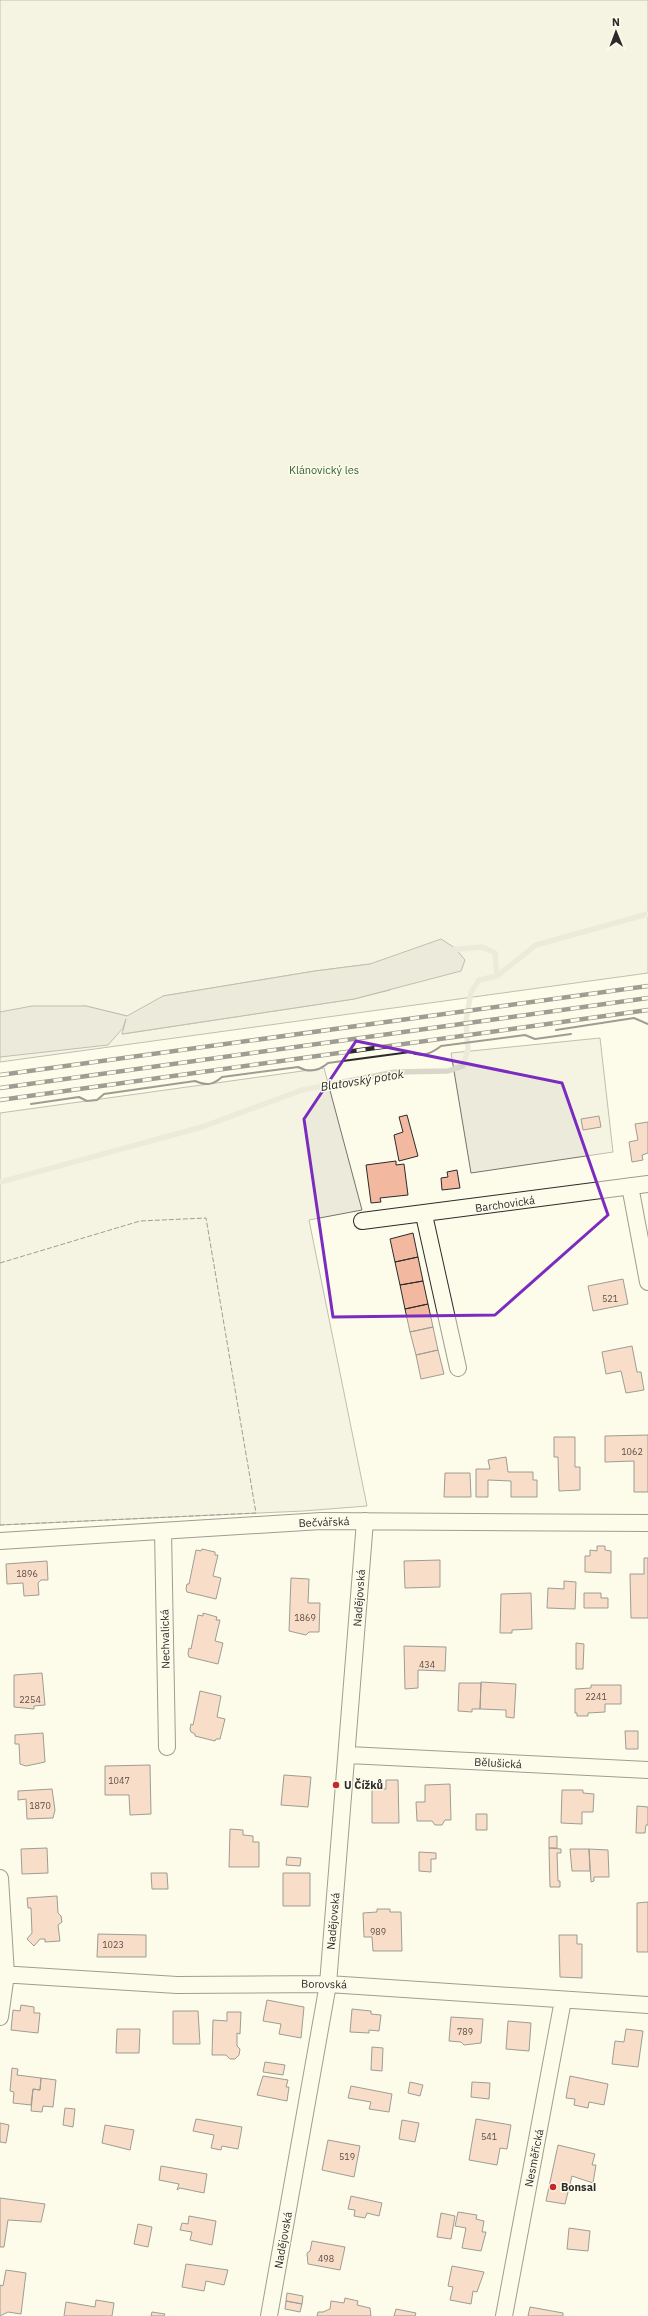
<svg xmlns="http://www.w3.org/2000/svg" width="648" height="2316" viewBox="0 0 648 2316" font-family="'IBM Plex Sans',sans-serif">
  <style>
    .green { fill: #ecebdb; stroke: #74746e; fill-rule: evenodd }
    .water { fill: #d8d7c9; stroke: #74746e }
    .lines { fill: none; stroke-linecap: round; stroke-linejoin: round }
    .stream { stroke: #d8d7c9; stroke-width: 5.5 }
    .building { fill: #f2b8a0; stroke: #2b2b2b }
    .street-casing { stroke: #2b2b2b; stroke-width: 18 }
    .street { stroke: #fdfbea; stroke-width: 16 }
    .rail-casing { stroke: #2b2b2b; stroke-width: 4.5 }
    .rail { stroke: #fdfbea; stroke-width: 3; stroke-dasharray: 9; stroke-linecap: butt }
    .fence { stroke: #2b2b2b; stroke-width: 1; stroke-dasharray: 5 2; stroke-linecap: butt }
    .wall { stroke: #2b2b2b; stroke-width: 2 }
    .marked { fill: none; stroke: #7b2cbf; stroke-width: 3; stroke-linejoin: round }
    .poi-dot { fill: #c62828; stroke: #fdfbea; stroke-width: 1.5 }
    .labels { text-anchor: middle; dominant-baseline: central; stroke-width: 3; stroke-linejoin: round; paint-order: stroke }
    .number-label { font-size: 9px; fill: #5d4e48 }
    .park-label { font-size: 11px; fill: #34623c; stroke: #fdfbea }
    .street-label { font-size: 11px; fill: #2b2b2b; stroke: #fdfbea }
    .poi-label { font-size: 11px; font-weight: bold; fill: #2b2b2b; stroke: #fdfbea; text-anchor: start }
    .water-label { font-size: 12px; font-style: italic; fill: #2b2b2b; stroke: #fdfbea }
  </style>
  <rect width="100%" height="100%" fill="#fdfbea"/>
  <path class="green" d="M0,0H648V973L0,1062V1057L127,1016L86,1006L0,1012ZM370,964L390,990L354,999L123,1034L163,996L315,971Z
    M600,1038L613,1152L471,1173L451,1053Z
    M324,1068L362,1210L309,1220L367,1506L303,1511L0,1525V1113Z"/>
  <path class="water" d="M441,939L455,948L465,960L461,971L354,999L122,1034L126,1019L123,1028L108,1045L0,1057V1012L32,1006H86L127,1016L163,996L315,971L370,964Z"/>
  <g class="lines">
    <path class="stream" d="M448,950L482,947L495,953L497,976
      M0,1182L202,1127L302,1090L395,1072L448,1071L463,1066L468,1049L466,1021L471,992L479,980L497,976L536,945L648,914"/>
  </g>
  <path class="building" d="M407,1115L418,1156L399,1161L394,1135L403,1132L399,1117Z
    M599,1116L601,1127L583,1130L581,1119Z
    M648,1122V1153L642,1155L643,1160L632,1162L629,1142L638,1140L635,1124Z
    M396,1161V1165L404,1164L408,1195L380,1198L381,1202L371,1203L366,1165Z
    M457,1170L460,1188L442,1190L441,1178L448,1177L447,1172Z
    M413,1233L418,1257L395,1262L390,1239Z
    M418,1257L423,1281L400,1285L395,1262Z
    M623,1279L628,1304L593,1311L588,1286Z
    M423,1281L428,1304L405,1309L400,1285Z
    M428,1304L433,1327L410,1332L405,1309Z
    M433,1327L438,1350L416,1355L410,1332Z
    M632,1346L637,1372H641L644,1390L626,1393L621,1371L606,1374L602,1352Z
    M438,1350L444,1374L421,1379L416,1355Z
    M648,1435V1492H634V1461L605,1462V1436Z
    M554,1437H575V1467H580V1490L559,1491L558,1457H554Z
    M506,1457L508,1472H533V1480H537V1497H511V1481L488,1480V1497H476V1469H490L488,1460Z
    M445,1473H470L471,1497H444Z
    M597,1546H605V1550L611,1551V1573L585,1572V1556H590V1550L597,1551Z
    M202,1549L215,1552V1555H218L213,1576L221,1578L216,1599L187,1592L186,1589L187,1584H189L196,1550L201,1551Z
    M644,1558H648V1618H631L630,1574H644Z
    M440,1560V1587L405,1588L404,1561Z
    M47,1561L48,1580H41L38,1583L39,1595L24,1596L23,1583L7,1584L6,1564Z
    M291,1578L309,1579L308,1603H320L319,1632H309L306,1635L289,1631Z
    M564,1581L576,1582L575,1609L547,1608L548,1588L564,1589Z
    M531,1593L532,1629L512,1630V1633H500L501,1594Z
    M584,1593H601V1598H608V1608H584Z
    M203,1613L217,1617L216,1620H220L215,1641L223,1643L218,1664L189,1657L188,1654L189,1648L191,1649L198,1615L203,1616Z
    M576,1643L584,1644L583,1669H576Z
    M404,1646L446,1647L445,1671L418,1670V1688L405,1689Z
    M42,1673L45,1705L34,1706V1709L14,1707V1675Z
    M481,1682L516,1684L514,1718L506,1717V1710L480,1709Z
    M459,1683H481L480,1709H472V1712L458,1711Z
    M591,1685H621V1704H605V1712L588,1713V1716H577V1713H575V1689L591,1688Z
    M200,1691L221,1696L217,1717L225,1719L220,1739H216L215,1741L195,1736V1734L191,1732L190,1729L191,1724L193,1725Z
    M625,1731H638V1749H626Z
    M43,1733L45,1762L26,1766L20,1764L19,1744H15V1735Z
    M150,1765L151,1814L130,1815L129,1795H105V1766Z
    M284,1775L311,1777L308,1807L281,1805Z
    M386,1780H398L399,1823H372V1789H386Z
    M450,1784L451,1820H445L442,1825H435L432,1821H417L416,1802H425V1785Z
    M52,1789L55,1810L53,1818L27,1819L26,1799L18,1800V1791Z
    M562,1790H583V1793L594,1794L593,1812H582V1824L561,1823Z
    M637,1806L648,1807V1825H646L645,1833H636Z
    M476,1814H487V1830H476Z
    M230,1829L243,1830V1835L253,1836V1842H259V1867H229Z
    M557,1836V1848H549V1837Z
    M47,1848L48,1873L22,1874L21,1849Z
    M549,1848L561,1849V1853H557L558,1881H560V1887H550Z
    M570,1849H589L590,1871H572Z
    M589,1849L608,1850L609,1877H594V1881L591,1882Z
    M419,1852L436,1853V1859H431V1872L419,1871Z
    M287,1857L301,1858L300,1866L286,1865Z
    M151,1873H167L168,1889H152Z
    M283,1873H310V1906H283Z
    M57,1896L58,1913L61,1916L62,1922L58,1925L60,1941L45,1942V1939H40L34,1946L27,1939L32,1933L31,1908H28L27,1898Z
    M648,1902V1952H637V1903Z
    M377,1909H390V1912H401L402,1951H373L372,1937H364L363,1913L377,1912Z
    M98,1934L146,1935V1957H97Z
    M559,1935H577V1944H582V1978L560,1977Z
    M267,2000L304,2007L301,2038L279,2034L281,2024L263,2021Z
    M21,2005L34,2007V2013H40L38,2033L11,2030L13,2010L20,2011Z
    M352,2009L371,2011V2014L381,2015L379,2031L369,2030V2033L350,2032Z
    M173,2011H198L200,2044H173Z
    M227,2012H241L240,2034L237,2033V2046L240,2049L239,2055L235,2059H230L226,2055H212L213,2020L227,2021Z
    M451,2017L483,2019L481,2043L464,2045L461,2042L449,2041Z
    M508,2021L531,2023L529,2051L506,2049Z
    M117,2029H140L139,2053H116Z
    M626,2029L643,2031L638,2067L612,2064L615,2041L624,2042Z
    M372,2047L383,2048L382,2071L371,2070Z
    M265,2062L285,2065L283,2075L263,2072Z
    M12,2068L18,2069L17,2075L41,2078L40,2090L33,2089L31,2105L13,2103L14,2092L10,2091Z
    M263,2076L288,2080L286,2087H289L287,2101L257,2095Z
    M570,2076L608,2084L604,2105L589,2102L588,2108L574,2105L575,2099L566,2098Z
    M41,2078L56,2080L53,2107L43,2106L42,2112L31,2111L33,2089L40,2090Z
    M410,2082L423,2085L420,2096L408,2093Z
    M472,2082L490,2083L489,2099L471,2097Z
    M351,2086L392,2094L389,2112L369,2109L371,2102L348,2098Z
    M65,2108L75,2109L73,2127L63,2125Z
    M196,2119L242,2127L238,2149L222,2146L221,2150L211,2148L214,2135L193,2131Z
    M476,2119L511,2125L507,2149L500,2148L497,2165L469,2160Z
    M402,2120L419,2123L415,2142L399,2139Z
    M0,2123L9,2125L6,2143L0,2142Z
    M105,2125L134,2130L130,2150L102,2143Z
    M328,2140L360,2146L354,2177L322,2170Z
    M558,2145L595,2154L592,2165H596L593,2183L572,2176L565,2204L546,2201Z
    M161,2166L207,2174L204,2193L180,2188L177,2190L179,2184L159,2180Z
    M351,2196L382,2203L379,2216L367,2213L365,2218L354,2216L355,2210L348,2209Z
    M0,2198L45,2204L41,2222L8,2220L4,2247H0Z
    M458,2212L477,2215L476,2219L484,2221L482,2232H486L481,2251L462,2248L466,2228L455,2226Z
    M441,2213L455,2216L451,2239L437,2237Z
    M189,2216L216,2221L212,2245L190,2240L192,2232L180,2230L182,2223L188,2224Z
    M138,2224L152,2227L148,2247L134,2244Z
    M569,2228L590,2231L588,2251L567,2249Z
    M312,2241L345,2247L340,2270L308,2264L307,2253L310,2251Z
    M186,2264L228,2270L224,2285L206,2281L204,2291L182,2287Z
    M452,2266L484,2272L477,2292L473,2291L471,2304L450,2300L453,2287L448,2286Z
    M6,2270L26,2273L21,2314L8,2312L0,2316V2285L3,2286Z
    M287,2293L303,2296L302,2304L286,2301Z
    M345,2298L358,2301L357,2305L370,2308L371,2316H317L318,2312H323L330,2309L331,2301L344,2303Z
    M96,2300L114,2303L112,2316H64L66,2302L95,2307Z
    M286,2301L302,2304L300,2312L285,2309Z
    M530,2307L563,2313V2316H528Z
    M396,2309L416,2313L415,2316H394Z
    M152,2312L165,2314L164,2316H151Z"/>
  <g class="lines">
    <defs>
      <path id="street" d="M630,1186L648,1282
        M424,1215L458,1368
        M362,1221L648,1184
        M163,1531L167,1747
        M0,1541L321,1521L648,1523
        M348,1755L648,1770
        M0,1878L6,1974L0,2017
        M0,1974L177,1985L328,1984L648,2005
        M269,2316L328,1984L365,1521
        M504,2316L563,2000"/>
    </defs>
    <use href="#street" class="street-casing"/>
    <use href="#street" class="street"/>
    <defs>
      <path id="rail" d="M0,1075L648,986
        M0,1088L648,998
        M0,1100L648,1010"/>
    </defs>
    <use href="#rail" class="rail-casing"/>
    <use href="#rail" class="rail"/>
    <path class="fence" d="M0,1263L140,1221L206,1218L256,1513L0,1525"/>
    <path class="wall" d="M556,1030L634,1018L648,1024
      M31,1104L79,1097L87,1101L97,1100L104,1094L195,1081C206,1086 213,1085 222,1077L298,1067C309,1073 319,1071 328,1063L410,1052C422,1057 431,1054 441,1046L525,1035L535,1039L571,1034"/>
  </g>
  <path d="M0 0H648V2316H0ZM356,1041L562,1083L608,1215L495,1315L333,1317L304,1119Z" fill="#fdfbea" fill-opacity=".55" fill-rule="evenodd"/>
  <path class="marked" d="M356,1041L562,1083L608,1215L495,1315L333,1317L304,1119Z"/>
  <g class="poi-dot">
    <circle cx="336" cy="1785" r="4"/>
    <circle cx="553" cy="2187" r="4"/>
  </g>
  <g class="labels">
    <g class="number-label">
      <text x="610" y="1298">521</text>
      <text x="632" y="1451">1062</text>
      <text x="27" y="1573">1896</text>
      <text x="305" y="1617">1869</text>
      <text x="427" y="1664">434</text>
      <text x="596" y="1696">2241</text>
      <text x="30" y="1699">2254</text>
      <text x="119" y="1780">1047</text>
      <text x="40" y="1805">1870</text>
      <text x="378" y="1931">989</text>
      <text x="113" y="1944">1023</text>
      <text x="465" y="2031">789</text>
      <text x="489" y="2136">541</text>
      <text x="347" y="2156">519</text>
      <text x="326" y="2258">498</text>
    </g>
    <g class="park-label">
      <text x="324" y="470">Klánovický les</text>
    </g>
    <g class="street-label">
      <text transform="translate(505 1204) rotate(-8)">Barchovická</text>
      <text transform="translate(324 1522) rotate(-2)">Bečvářská</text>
      <text transform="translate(359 1598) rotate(-86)">Nadějovská</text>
      <text transform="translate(165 1639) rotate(-91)">Nechvalická</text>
      <text transform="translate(498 1763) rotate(3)">Bělušická</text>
      <text transform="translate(333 1921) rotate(-85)">Nadějovská</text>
      <text transform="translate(324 1984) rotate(1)">Borovská</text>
      <text transform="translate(534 2158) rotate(-79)">Nesměřická</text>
      <text transform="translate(283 2240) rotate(-80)">Nadějovská</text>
    </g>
    <g class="poi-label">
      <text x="344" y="1785">U Čížků</text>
      <text x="561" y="2187">Bonsai</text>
    </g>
    <g class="water-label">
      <text transform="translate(362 1080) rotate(-9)">Blatovský potok</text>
    </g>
  </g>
  <g transform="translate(616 32) rotate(359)" stroke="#fdfbea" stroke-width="3" paint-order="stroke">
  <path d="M0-3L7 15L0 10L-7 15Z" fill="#2b2b2b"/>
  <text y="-6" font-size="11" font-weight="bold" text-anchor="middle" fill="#2b2b2b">N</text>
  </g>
</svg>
